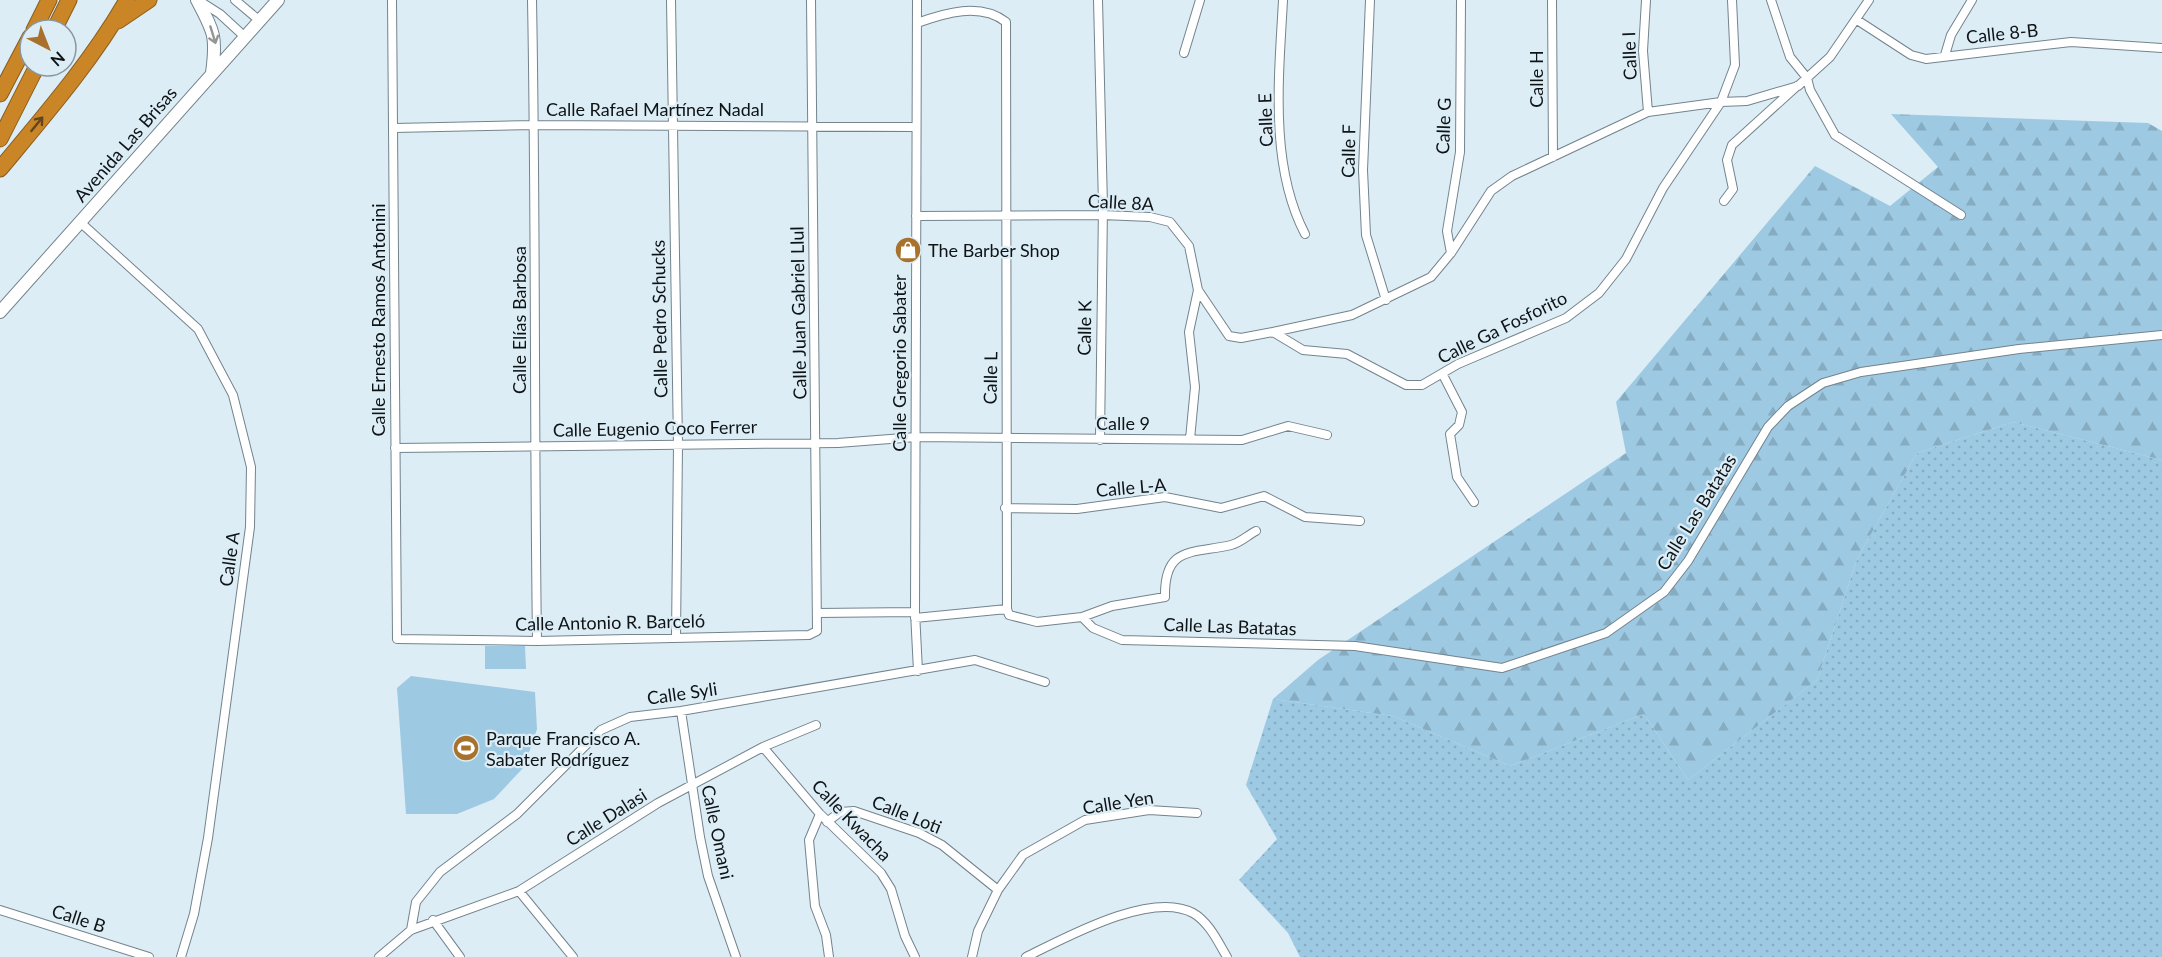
<svg xmlns="http://www.w3.org/2000/svg" width="2162" height="957" viewBox="0 0 2162 957" font-family="Lato,sans-serif">
  <style>
    .grass { fill: url(#grass-dots) }
    .forest { fill: url(#forest-firs) }
    .garden { fill: #9dc9e3 }
    .lines { fill: none; stroke-linecap: round; stroke-linejoin: round }
    .street-casing { stroke: #74838c; stroke-width: 10 }
    .secondary-casing { stroke: #74838c; stroke-width: 14 }
    .highway-casing { stroke: #885d20; stroke-width: 17 }
    .street { stroke: #fff; stroke-width: 8 }
    .secondary { stroke: #fff; stroke-width: 12 }
    .highway { stroke: #ca8526; stroke-width: 15 }
    .oneway { stroke: #939596 }
    .oneway2 { stroke: #63461d }
    .labels { text-anchor: middle; dominant-baseline: central; stroke-width: 4.5; stroke-linejoin: round; paint-order: stroke }
    .street-label { font-size: 18px; fill: #0e1316; stroke: #dcedf6 }
    .poi-label { font-size: 18px; fill: #0e1316; stroke: #dcedf6; text-anchor: start }
  </style>
  <defs>
    <pattern id="grass-dots" width="8" height="8" patternUnits="userSpaceOnUse" patternTransform="scale(1.5)"><rect width="8" height="8" fill="#9dc9e3"/><path d="M2 2h.1M6 6h.1" fill="none" stroke="#86acc2" stroke-width="1.8" stroke-linecap="round"/></pattern>
    <pattern id="forest-firs" width="22" height="20" patternUnits="userSpaceOnUse" patternTransform="scale(1.5)"><rect width="22" height="20" fill="#9dc9e3"/><path d="M5 1l3.5 6h-7zM16 11l3.5 6h-7z" fill="#86acc2"/></pattern>
  </defs>
  <rect width="100%" height="100%" fill="#dcedf6"/>
  <path class="grass" d="M2013,422L2162,460V957H1300L1288,933L1239,880L1277,839L1246,785L1273,699L1393,716L1510,766L1644,714L1688,780L1817,680L1857,559L1917,453Z"/>
  <path class="forest" d="M1891,114L2148,123L2162,131V460L2013,422L1917,453L1857,559L1817,680L1688,780L1644,714L1510,766L1393,716L1273,699L1318,660L1626,453L1616,402L1815,166L1890,206L1938,167Z"/>
  <path class="garden" d="M485,646H525L526,669H485Z
    M411,676L535,692L537,729L524,767L494,799L457,814H406L397,688Z"/>
  <g class="lines">
    <defs>
      <path id="street" d="M198,0L220,14L245,37
        M235,0L260,21
        M392,0L397,639L537,641L809,635L817,631L811,0
        M532,0C536,214 534,427 537,641
        M671,0L678,445L676,637
        M917,0L915,612L918,671
        M1098,0L1103,206L1100,440
        M1283,0C1279,76 1269,165 1305,234
        M1370,0L1363,170L1366,235L1386,300
        M1552,0L1553,157
        M1646,0L1643,51L1648,112
        M1771,0L1790,57L1807,78L1810,90L1835,135L1961,215
        M1857,20L1911,55L1926,59L2071,42L2162,48
        M917,23C945,13 980,2 1006,22L1007,609
        M1184,53L1200,0
        M1945,55L1951,35L1972,0
        M394,128L534,125L916,127
        M1724,201L1733,189L1727,160L1732,145L1797,86
        M916,216L1102,215L1150,217L1170,222L1189,246L1198,290L1189,332L1195,387L1190,439
        M80,222L198,329L233,395L251,467L250,527L208,838L194,914L181,957
        M1451,253L1447,231L1460,152L1461,0
        M1198,290L1229,336L1241,338L1273,332L1303,350L1347,354L1406,385H1422L1458,364L1566,318L1599,293L1626,259L1663,188L1721,102L1735,65L1732,0
        M1273,332L1352,315L1431,277L1451,253L1491,191L1512,176L1648,112L1721,102L1747,101L1798,86L1830,57L1869,0
        M1443,375L1462,412L1459,425L1450,434L1457,477L1474,502
        M395,448L838,443L916,437L1242,440L1288,426L1327,435
        M1005,508L1077,509L1165,497L1221,508L1264,496L1305,517L1360,521
        M1007,609L1009,615L1037,622L1082,617L1093,628L1122,640L1355,646L1502,668L1606,633L1664,592L1688,561L1768,427L1788,406L1823,383L1861,372L2019,349L2162,335
        M817,613L915,612
        M1082,617L1112,606L1165,597C1164,545 1193,554 1231,545C1240,543 1248,535 1256,531
        M915,618L1007,609
        M681,711L700,837L708,876L736,957
        M763,747L820,814L881,873L891,889L905,936L915,957
        M820,814L809,840L815,906L826,935L829,957
        M827,822L840,812L854,811L919,833L942,845L998,890
        M519,891L573,957
        M0,910L149,957
        M433,920L460,957
        M411,930L416,902L440,872L517,814L601,730L630,717L681,711L975,660L1045,682
        M379,957L411,930L519,891L658,803L763,747L816,725
        M972,957L978,931L998,890L1023,855L1085,820L1149,810L1197,813
        M1026,957C1065,938 1151,890 1193,913C1209,922 1218,942 1227,957"/>
      <path id="secondary" d="M197,0C214,32 217,36 212,73
        M0,312L278,0"/>
      <path id="highway" d="M118,21L149,0
        M34,30L49,0
        M54,30L69,0
        M0,94L30,37
        M0,139L37,66
        M0,169C45,115 92,61 127,0"/>
    </defs>
    <use href="#street" class="street-casing"/>
    <use href="#secondary" class="secondary-casing"/>
    <use href="#highway" class="highway-casing"/>
    <use href="#street" class="street"/>
    <use href="#secondary" class="secondary"/>
    <use href="#highway" class="highway"/>
  </g>
  <defs><path id="oneway-shaft" d="M-6 0H5M1.5-3L5.5 0L1.5 3" fill="none" stroke-width="1.6" stroke-linecap="round" stroke-linejoin="round" transform="scale(1.5)"/></defs>
  <use class="oneway" href="#oneway-shaft" transform="translate(213 35) rotate(73)"/>
  <use class="oneway2" href="#oneway-shaft" transform="translate(37 124) rotate(-51)"/>
  <defs>
    <symbol id="shop-disc" viewBox="-11 -11 22 22"><circle r="9.5" fill="#a8722d" stroke="#dcedf6"/><path d="M-5-2.5h2.3a2.7 3.5 0 0 1 5.4 0H5L5.5 6h-11ZM-1.5-2.5h3a1.5 2.3 0 0 0-3 0Z" fill="#fff"/></symbol>
    <symbol id="stadium-disc" viewBox="-11 -11 22 22"><circle r="9.5" fill="#a8722d" stroke="#dcedf6"/><path d="M0-5a6.5 5 0 1 0 0 10a6.5 5 0 1 0 0-10ZM-3.5-1.8h7v3.6h-7Z" fill="#fff"/></symbol>
  </defs>
  <g fill-rule="evenodd">
    <use href="#shop-disc" x="893" y="235" width="30" height="30"/>
    <use href="#stadium-disc" x="451" y="733" width="30" height="30"/>
  </g>
  <g class="labels">
    <g class="street-label">
      <text transform="translate(2002 33) rotate(-6)">Calle 8-B</text>
      <text transform="translate(1629 56) rotate(-92)">Calle I</text>
      <text transform="translate(1536 79) rotate(-90)">Calle H</text>
      <text x="655" y="109">Calle Rafael Martínez Nadal</text>
      <text transform="translate(1265 120) rotate(-92)">Calle E</text>
      <text transform="translate(1443 126) rotate(-88)">Calle G</text>
      <text transform="translate(125 144) rotate(-49)">Avenida Las Brisas</text>
      <text transform="translate(1348 151) rotate(-89)">Calle F</text>
      <text transform="translate(1121 202) rotate(3)">Calle 8A</text>
      <text transform="translate(798 313) rotate(-91)">Calle Juan Gabriel Llul</text>
      <text transform="translate(659 319) rotate(-91)">Calle Pedro Schucks</text>
      <text transform="translate(378 320) rotate(-90)">Calle Ernesto Ramos Antonini</text>
      <text transform="translate(519 320) rotate(-90)">Calle Elías Barbosa</text>
      <text transform="translate(1502 327) rotate(-26)">Calle Ga Fosforito</text>
      <text transform="translate(1084 328) rotate(-89)">Calle K</text>
      <text transform="translate(899 363) rotate(-90)">Calle Gregorio Sabater</text>
      <text transform="translate(990 378) rotate(-89)">Calle L</text>
      <text x="1123" y="423">Calle 9</text>
      <text transform="translate(655 428) rotate(-1)">Calle Eugenio Coco Ferrer</text>
      <text transform="translate(1131 487) rotate(-5)">Calle L-A</text>
      <text transform="translate(1696 512) rotate(-58)">Calle Las Batatas</text>
      <text transform="translate(229 559) rotate(-82)">Calle A</text>
      <text transform="translate(610 622) rotate(-1)">Calle Antonio R. Barceló</text>
      <text transform="translate(1230 626) rotate(2)">Calle Las Batatas</text>
      <text transform="translate(682 693) rotate(-8)">Calle Syli</text>
      <text transform="translate(1118 802) rotate(-9)">Calle Yen</text>
      <text transform="translate(907 814) rotate(22)">Calle Loti</text>
      <text transform="translate(606 817) rotate(-32)">Calle Dalasi</text>
      <text transform="translate(852 820) rotate(46)">Calle Kwacha</text>
      <text transform="translate(718 832) rotate(78)">Calle Omani</text>
      <text transform="translate(79 918) rotate(18)">Calle B</text>
    </g>
    <g class="poi-label">
      <text x="928" y="250">The Barber Shop</text>
      <text x="486" y="738">Parque Francisco A.<tspan x="486" dy="21">Sabater Rodríguez</tspan></text>
    </g>
  </g>
  <g transform="translate(48 48) rotate(138)"><circle r="28" fill="#dcedf6" stroke="#8a969c" stroke-width="1.5"/>
  <path d="M0-4.5L10 22L0 15L-10 22Z" fill="#a8722d"/>
  <text y="-9" font-size="16" font-weight="bold" text-anchor="middle" fill="#0e1316">N</text>
  </g>
</svg>
